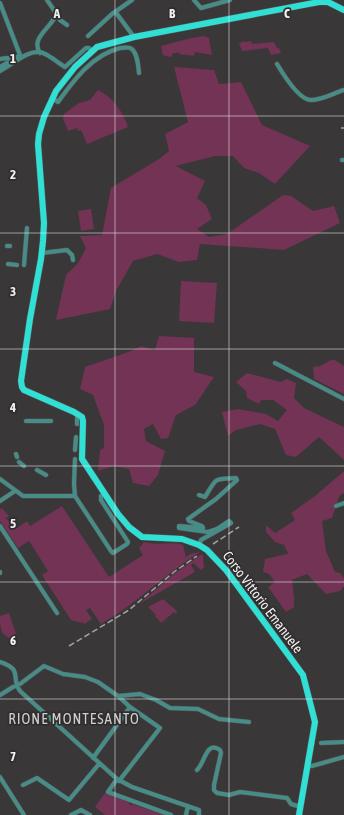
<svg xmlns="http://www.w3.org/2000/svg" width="344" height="815" viewBox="0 0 344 815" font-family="'Asap Condensed',sans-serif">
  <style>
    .green { fill: #723354 }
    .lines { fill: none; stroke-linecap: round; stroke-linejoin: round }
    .street-casing { stroke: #575556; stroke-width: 5 }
    .primary-casing { stroke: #575556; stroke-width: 7 }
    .street { stroke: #478c87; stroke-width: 4 }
    .primary { stroke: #30e0d5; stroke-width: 6 }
    .rail { stroke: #a3a1a2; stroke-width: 1.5; stroke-dasharray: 6 3; stroke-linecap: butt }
    .grid { fill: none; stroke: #f2f0f1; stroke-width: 1; stroke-opacity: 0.55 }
    .labels { text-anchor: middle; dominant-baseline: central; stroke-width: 3.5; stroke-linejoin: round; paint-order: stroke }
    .street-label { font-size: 14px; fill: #f2f0f1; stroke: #2f2d2e }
    .neighbourhood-label { font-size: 15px; letter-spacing: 1px; fill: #d0cdce; stroke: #2f2d2e }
    .grid-label { font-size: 13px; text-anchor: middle; font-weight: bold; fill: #f2f0f1; stroke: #2f2d2e; stroke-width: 3.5; stroke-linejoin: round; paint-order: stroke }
  </style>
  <rect width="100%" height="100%" fill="#393738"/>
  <path class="green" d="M204,36L209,38L212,55L195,52L194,56L179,54V52L172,54V56L170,57L163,55L161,46L191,38Z
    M245,41V42L251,41L252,44L274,42L277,48H279L281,53L271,55L268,48L242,51L239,43Z
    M174,67L214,70L219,84L241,82L262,125L310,146L275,184L259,173L244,168L233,156H215L176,166L205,181L197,198L206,205L212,219L197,229L209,237L227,234L283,195L291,196L313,211L334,206L340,223L284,250L200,244L197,260L179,262L157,254L133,261L116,291L110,309L56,320L66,275L78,263L86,248L80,236L102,235L111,188L159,159L169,151L165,134L188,122Z
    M98,90C113,97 123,112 128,127L87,144L81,130L78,131L77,128L68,131L63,118L64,114L79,103L90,100Z
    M91,209L94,229L81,231L78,211Z
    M181,281L217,283L214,323L179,321Z
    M159,336L194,338V372L214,377L195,405L176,415L168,438L161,439L153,424L144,429L146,441L165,451L158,475L149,486L133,483L129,469L114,466L98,471L100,450L104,448V425L93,395L80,389L85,367L131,351L141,346L155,350Z
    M331,360H335L344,366V394L314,379L313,367L320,366Z
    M247,373L281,382L287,379L296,383L294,398L304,408L344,427V460L319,437L296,457L286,455L275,429L260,424L236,430L228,436L222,412L238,409L266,414L278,421L287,410L273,400H261L259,404L247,398L246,391L236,382Z
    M344,471V493L340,495L332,518L322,521L326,551L335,572L340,573L344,578V586L340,591L326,594L307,574L292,580L294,598V607L286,612L268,587L275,582L269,574L263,572L265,559L287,554L288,553L284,545L275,542L266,532V525L275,533L295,520L291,513L315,496Z
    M62,506L109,577L143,555L139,548L144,542C157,546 170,541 183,545L186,557L190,554L200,552C165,574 136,604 101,624L90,608L86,610L63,576L92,619L84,624L82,622L81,623L71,620L42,575L48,571L29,541L18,548L0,521V509L2,508L9,516L5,519H7L12,525L13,524L17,528L27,521L30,526Z
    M202,554L204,557L203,558L204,568L201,570L193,563L191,565L195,572L139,604L174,574Z
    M163,599L177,611L176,614L174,612L161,623L155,616L156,615L148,607Z
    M9,613L16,634L9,638C0,633 0,628 0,616Z
    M105,793L128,802L131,806L132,804L164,815H105L95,807Z"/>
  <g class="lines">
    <defs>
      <path id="street" d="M194,0L201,8L230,0
        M0,3L20,55L17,57
        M116,11L117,14L134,37
        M60,20L67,25
        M88,36L112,14L132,0
        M40,53C30,38 51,28 56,15L54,10L47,0
        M0,59L15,57
        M277,64C283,74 299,100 311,100C322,100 334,93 344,90
        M0,67L17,57
        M0,71C12,65 29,48 43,53C51,56 58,63 65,67L86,48H89L92,51
        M52,98L58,102C74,80 92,55 120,48C124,48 128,46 132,49C138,55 138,65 139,73
        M342,160H344
        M7,246H10
        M42,253L67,250L72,255L73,260
        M8,264L17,265
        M24,265L27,228
        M275,363L344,399
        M26,421H51
        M77,424V418
        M75,450L76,437
        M16,454L17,457
        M75,459L74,484L75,496L111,551L113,553L127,544L128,542L101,500V496L104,494
        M19,462L24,466
        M37,470L46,475
        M0,479L23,496H75
        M0,501L15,491
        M336,506L344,503
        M0,526L57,613
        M199,545L201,540L231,523L229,521L217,529L208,532L179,528V526L203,528L202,526L189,521L188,519L216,499L237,480L236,478C213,480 218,476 205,497L199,495
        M0,572V573
        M0,662C24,670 10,677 20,691L117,779L132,787L199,810V815
        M0,695L13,687L20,684L44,666L63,674L85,677L98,682L118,696L130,707L160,728L119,781
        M118,696L140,694L156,700L170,708L198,709L219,719L249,722
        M321,743L344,742
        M93,758L130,707
        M308,766H312L344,757
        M197,770C205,763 206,740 220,750L221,753L214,785V790L217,793L229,795L240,792L287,798L291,804L301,807
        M0,777L24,815
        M117,779L108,792L171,815
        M23,785L37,778L69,800L99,764
        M71,815L81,810L90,815
        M186,815L188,806"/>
      <path id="primary" d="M299,815L315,722L303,675L226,570L207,550L199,545L182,539L142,537L129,527L118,514L82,459L83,421L82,417L74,412L24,390L22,387L21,381L30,319L41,259L43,241L44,223L38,144L39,134L44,117L56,91L75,67L97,47L134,37L319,2H328L344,10"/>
    </defs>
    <use href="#street" class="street-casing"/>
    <use href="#primary" class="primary-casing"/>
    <use href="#street" class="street"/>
    <use href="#primary" class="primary"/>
    <path class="rail" d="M341,128H344
      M213,544L239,527
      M69,646L129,610L174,572L197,556"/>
  </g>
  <path class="grid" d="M115,0V815M229,0V815M0,116H344M0,233H344M0,349H344M0,466H344M0,582H344M0,699H344"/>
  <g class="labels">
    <g class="street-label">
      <text transform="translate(263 602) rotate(53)">Corso Vittorio Emanuele</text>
    </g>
    <g class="neighbourhood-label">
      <text x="74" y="718">RIONE MONTESANTO</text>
    </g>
  </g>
  <g class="grid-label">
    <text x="57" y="18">A</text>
    <text x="172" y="18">B</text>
    <text x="287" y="18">C</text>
    <text x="13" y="63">1</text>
    <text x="13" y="179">2</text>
    <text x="13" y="296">3</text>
    <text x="13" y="412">4</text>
    <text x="13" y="528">5</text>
    <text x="13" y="645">6</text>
    <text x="13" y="761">7</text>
  </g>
</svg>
